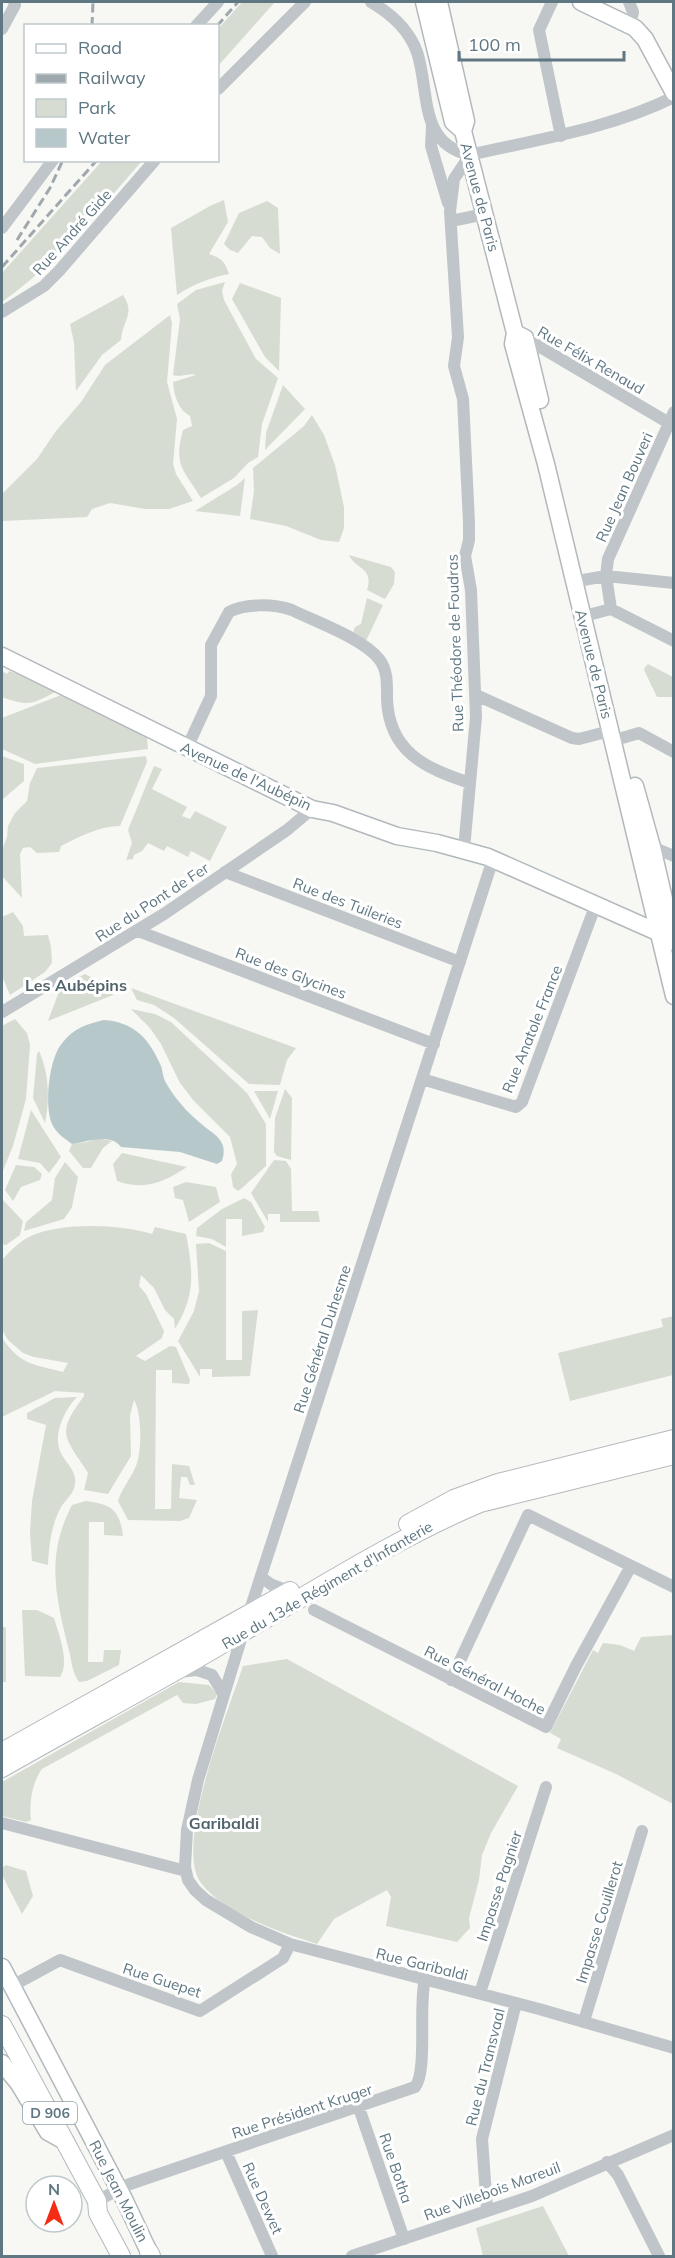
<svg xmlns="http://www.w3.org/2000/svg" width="675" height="2258" viewBox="0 0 675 2258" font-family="Mulish,sans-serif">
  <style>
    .green { fill: #d7dcd2 }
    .water { fill: #b7c8cb }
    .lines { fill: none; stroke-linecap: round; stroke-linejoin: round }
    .secondary-casing { stroke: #b1b9bd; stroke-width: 19 }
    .primary-casing { stroke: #b2b9bd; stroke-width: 20 }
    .street { stroke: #bfc5c8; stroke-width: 12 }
    .secondary { stroke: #fff; stroke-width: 16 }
    .primary { stroke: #fff; stroke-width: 18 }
    .rail { stroke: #9ea8ad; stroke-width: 3; stroke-dasharray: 9 4.5; stroke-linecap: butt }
    .labels { text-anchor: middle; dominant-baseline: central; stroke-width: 6; stroke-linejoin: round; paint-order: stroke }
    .shield { fill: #fff; stroke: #8fa0a8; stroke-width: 1.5 }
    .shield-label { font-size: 14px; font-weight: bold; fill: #5f7782 }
    .street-label { font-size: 15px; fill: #5f7782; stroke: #fff }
    .neighbourhood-label { font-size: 16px; font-weight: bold; fill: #51646c; stroke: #fff }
  </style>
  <rect width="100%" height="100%" fill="#f7f7f3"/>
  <path class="green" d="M242,2H275L218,66V29Z
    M102,161H142C98,211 57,263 2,302V273Z
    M224,200L228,222L209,254C221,258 225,261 229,274C209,278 194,284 177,295L171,228L210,206Z
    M267,201L278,208L280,254L270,248L262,237L252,236L238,253L230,250L224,244L239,213Z
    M225,282L222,291L224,300L256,359L278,378L262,424L258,457L248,463L234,478L201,498C184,470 173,466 183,430L192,426L190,416C178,410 174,395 173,382L196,375C189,372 181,378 173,375L180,319L177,304L196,290Z
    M240,283L281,298L279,371L265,357L232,299Z
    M123,295C136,314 122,321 121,340L102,355L76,391L74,343L70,324Z
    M170,315L172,323L167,382L177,419L173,464L176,474L193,501L169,509H145L110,503L92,509L87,517L2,521V494L37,459L56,431L81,402L105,365Z
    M283,385L305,409L265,450L266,433Z
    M312,415L324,435L335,465L344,507V528L339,542L321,540L286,526L250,519L254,491L253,468L304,426Z
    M245,478L240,516L195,511L237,485Z
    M349,555L391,567L395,572L394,584L385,599L367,590C374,567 356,570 349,555Z
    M367,598L383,605L366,641L353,633L355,627L361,624Z
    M648,664L673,677V697H657L644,670L645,667Z
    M2,671L7,674L9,671L60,690C32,703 32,708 2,697Z
    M66,693L147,738L148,749L35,764L2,749V718Z
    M2,756L24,764V781L3,799Z
    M146,756L147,762L120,826C99,826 79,837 61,846L59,852L37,853L30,847L23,848L20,854L22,898L2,876V850L7,837L8,826L15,813L27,801L30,783L37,768Z
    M154,766L162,769L152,789L187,807L182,816L190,819L195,811L227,827L210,861L191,851L188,857L167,846L164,851L148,843L142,851L134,855L133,859L126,860L132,843L128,830Z
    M13,912L23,926L24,936L48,935L51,947L52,963L45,972L10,995L2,976V917Z
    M85,974L111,987L113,995L48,1021L61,986Z
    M131,988L296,1048L287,1060L280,1085L249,1084L174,1018L154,1005L137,1000Z
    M131,1009L155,1014L171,1022L247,1093L266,1124V1166L242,1188L238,1191L233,1187L231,1174L237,1164L230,1137L194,1101L180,1083L161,1044L150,1028Z
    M15,1019L27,1033L30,1045L26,1099L13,1146L2,1173V1026Z
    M39,1051C49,1073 50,1100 45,1123L33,1098L37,1054Z
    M285,1089L292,1098L291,1160L277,1156L274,1152L275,1118Z
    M254,1091H278L270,1119Z
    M31,1110L61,1157L49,1173L40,1163L18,1159Z
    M98,1138L112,1141L103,1148L91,1168H83L69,1151L72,1144L87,1142Z
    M122,1153L187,1167C164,1182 146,1191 117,1181L113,1164Z
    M274,1160L286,1161L291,1169L292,1211H318L320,1222H280V1214H268V1222L251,1193Z
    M65,1162L78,1177L72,1207L64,1219L24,1231L26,1222L52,1200L55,1178Z
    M16,1165L34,1167L42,1174L40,1180L21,1187L13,1201L5,1190Z
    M186,1182L216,1187L220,1202L189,1222L183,1200L175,1198L173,1187Z
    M244,1198L251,1202L265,1227L263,1232L242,1236V1219H226V1247L212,1239L196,1236L197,1228L222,1209Z
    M2,1199L23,1221L20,1235L6,1245L2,1244Z
    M155,1227L186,1234C193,1271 196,1295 175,1329L174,1319L165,1310L154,1288L141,1275L139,1286L146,1294L164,1331L162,1338L136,1356L145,1361L170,1346L176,1347L190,1380L189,1384L172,1383V1370H156L155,1509H171L172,1464L189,1466L195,1485H190L187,1477H181L179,1498L197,1500L189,1518L180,1521L128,1520L118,1501C122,1488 131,1478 136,1466C142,1452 142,1413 134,1400L130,1416L131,1456L108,1494L84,1490L88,1473C65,1436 55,1435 84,1396V1393L55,1391L2,1417V1338C21,1365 32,1364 63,1372L68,1363L34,1357L23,1353L8,1340L2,1330V1260C10,1251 20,1241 31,1236C61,1222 121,1224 152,1234Z
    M209,1243L226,1251V1360H242V1311L258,1310L250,1376L212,1377V1369H200V1377L178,1341L194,1311L199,1291L196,1244Z
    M673,1316V1375L570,1401L558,1353L663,1327L661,1319Z
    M77,1397C65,1409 53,1434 60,1451C65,1463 77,1470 75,1484C74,1494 66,1499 61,1507C51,1526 49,1545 48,1565L32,1561L30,1533L32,1501L46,1425L27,1419V1413L55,1398Z
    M86,1501C110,1504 120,1509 123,1536L104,1535V1522H89L88,1662H103L104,1650H121L119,1665L87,1681L79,1682C72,1672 72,1662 69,1651C56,1597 45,1557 72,1505Z
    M22,1610H37L54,1618C59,1635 70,1662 60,1677L25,1676Z
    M2,1626L6,1628V1682H2Z
    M673,1635V1804L616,1774L557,1748L561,1739L550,1733L593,1650L598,1653L603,1643L620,1645L634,1651L641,1637Z
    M287,1659L518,1786L491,1833L482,1855L479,1880L469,1918L470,1928L457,1942L386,1926L391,1897L387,1890L334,1919L317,1944C282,1933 223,1913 201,1883C173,1846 229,1709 243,1666Z
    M179,1682L209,1685L217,1694L215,1699L196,1704L183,1703L177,1695L42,1769C32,1783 29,1803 31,1820L26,1822L2,1816V1782Z
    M6,1865L26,1871L33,1896L22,1914L2,1875V1868Z
    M543,2206L569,2256H483L476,2228Z"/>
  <path class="water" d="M104,1020C118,1021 130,1025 141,1035C150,1043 156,1055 161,1066C163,1072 163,1078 166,1083C178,1104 194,1119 213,1133C223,1141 226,1148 222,1161L217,1164L180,1152L121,1147C110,1132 87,1142 72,1144C64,1138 56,1133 52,1124C44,1105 49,1057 63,1042C74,1028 87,1024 104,1020Z"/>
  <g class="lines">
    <defs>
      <path id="secondary" d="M424,2L453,122L463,131L515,333L513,344L546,464L674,996
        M439,2L466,121L463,131
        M581,2L635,28L645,39L674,93
        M515,333L525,338L540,400
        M2,656L312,809L333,813L397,836L437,843L488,857L664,935
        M635,786L652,847L674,942
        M2,1967L124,2199L149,2252
        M2,2063L19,2084L48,2132L66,2142"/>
      <path id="primary" d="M408,1524L454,1499L498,1483L674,1439
        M2,1752L290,1591
        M2,1768C79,1724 159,1682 236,1636C316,1590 395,1539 480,1503L674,1455
        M2,2025L97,2201L98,2213L121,2256
        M149,2252L151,2256"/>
    </defs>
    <use href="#secondary" class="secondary-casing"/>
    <use href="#primary" class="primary-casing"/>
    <path class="street" d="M371,2C390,13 409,30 417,52C430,91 418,144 470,155C539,139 609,129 674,97
      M552,2L539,30L561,136
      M629,2L633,12L630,24
      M196,26L218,2
      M2,29L15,5L14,2
      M218,89L305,2
      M432,126L431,146L448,203
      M451,221L485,214
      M2,228L53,160
      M2,312L44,286L59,271L155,160
      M525,338L674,426
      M583,580L606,576L674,583
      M611,609L606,576L608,559L674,412
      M592,614L611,609L674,641
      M476,695L572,738L579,739L610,731
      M622,738L639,733L674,752
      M187,748L211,696V645L229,612C246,603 274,604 292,610C316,622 364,639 379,659C388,670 387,685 387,699C389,752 425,768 470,783
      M652,847L674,856
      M464,849L476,717L471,590L465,556L469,540V523L463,399L454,366L458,337L450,211L454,179L470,155
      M493,859L249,1613L198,1780L187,1830L185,1867L188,1880L195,1890L206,1900L251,1927L290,1944L539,2009L674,2048
      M225,872L460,962
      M138,931L434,1044
      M2,1012L164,914L287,830L312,809
      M422,1079L516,1107L522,1102L596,904
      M261,1577L272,1585L289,1591
      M314,1610L546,1727L576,1666L631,1566
      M178,1672L197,1670L212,1675L224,1695
      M451,1680L528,1515L674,1587
      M2,1823L186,1871
      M12,1986L60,1960L200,2011L283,1958L290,1944
      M480,1993L546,1787
      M584,2021L642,1831
      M359,2108L404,2239
      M226,2152L272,2256
      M607,2162L618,2175L659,2256
      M97,2201L127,2185L415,2087C428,2071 418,2004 425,1980
      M487,2210L482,2139L516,2003
      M352,2256L532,2196L674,2135"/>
    <use href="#secondary" class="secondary"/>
    <use href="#primary" class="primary"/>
    <path class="rail" d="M92,26L93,2
      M217,26L238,2
      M17,240L50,188L63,160
      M2,267L97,160"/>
  </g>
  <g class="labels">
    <rect class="shield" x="23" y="2102" width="54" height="22" rx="4.5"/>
    <g class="shield-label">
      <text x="50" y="2113">D 906</text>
    </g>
    <g class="street-label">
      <text transform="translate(480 197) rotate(75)">Avenue de Paris</text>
      <text transform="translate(72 232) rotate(-48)">Rue André Gide</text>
      <text transform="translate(591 360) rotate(30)">Rue Félix Renaud</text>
      <text transform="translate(624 487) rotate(-66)">Rue Jean Bouveri</text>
      <text transform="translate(455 643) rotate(-92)">Rue Théodore de Foudras</text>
      <text transform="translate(594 664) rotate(76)">Avenue de Paris</text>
      <text transform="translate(246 776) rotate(25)">Avenue de l'Aubépin</text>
      <text transform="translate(152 902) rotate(-33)">Rue du Pont de Fer</text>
      <text transform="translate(348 903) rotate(21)">Rue des Tuileries</text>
      <text transform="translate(291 973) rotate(21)">Rue des Glycines</text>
      <text transform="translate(532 1029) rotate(-68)">Rue Anatole France</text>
      <text transform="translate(322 1339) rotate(-72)">Rue Général Duhesme</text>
      <text transform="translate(327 1585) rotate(-30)">Rue du 134e Régiment d'Infanterie</text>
      <text transform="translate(485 1680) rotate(27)">Rue Général Hoche</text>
      <text transform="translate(499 1886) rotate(-72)">Impasse Pagnier</text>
      <text transform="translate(599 1922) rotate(-73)">Impasse Couillerot</text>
      <text transform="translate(422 1964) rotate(14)">Rue Garibaldi</text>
      <text transform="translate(162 1980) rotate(18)">Rue Guepet</text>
      <text transform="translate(485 2067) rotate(-76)">Rue du Transvaal</text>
      <text transform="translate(302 2111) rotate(-18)">Rue Président Kruger</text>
      <text transform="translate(396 2168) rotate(71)">Rue Botha</text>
      <text transform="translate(119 2191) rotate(63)">Rue Jean Moulin</text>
      <text transform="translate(492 2191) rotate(-20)">Rue Villebois Mareuil</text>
      <text transform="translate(263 2198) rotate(66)">Rue Dewet</text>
    </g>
    <g class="neighbourhood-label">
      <text x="76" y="985">Les Aubépins</text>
      <text x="224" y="1823">Garibaldi</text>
    </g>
  </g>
  <rect width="675" height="2258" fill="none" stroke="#5f7782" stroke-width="6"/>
  <rect x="24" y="24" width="195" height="138" fill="#ffffff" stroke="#bfc9cd" stroke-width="1.5"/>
  <rect x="36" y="44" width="30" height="9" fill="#ffffff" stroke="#bfc9cd" stroke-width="1.5"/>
  <text x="78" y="54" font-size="18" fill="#5f7782">Road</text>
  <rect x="36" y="74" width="30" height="9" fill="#9ea8ad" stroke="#bfc9cd" stroke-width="1.5"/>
  <text x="78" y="84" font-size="18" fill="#5f7782">Railway</text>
  <rect x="36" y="99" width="30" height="18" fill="#d7dcd2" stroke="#bfc9cd" stroke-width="1.5"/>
  <text x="78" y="114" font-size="18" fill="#5f7782">Park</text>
  <rect x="36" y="129" width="30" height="18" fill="#b7c8cb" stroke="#bfc9cd" stroke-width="1.5"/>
  <text x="78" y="144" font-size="18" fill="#5f7782">Water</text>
  <g transform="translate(54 2204)"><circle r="28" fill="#ffffff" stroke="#bfc9cd" stroke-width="1.5"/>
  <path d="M0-4.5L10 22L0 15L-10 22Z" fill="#f52c15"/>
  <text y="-9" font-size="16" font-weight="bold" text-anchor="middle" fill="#5f7782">N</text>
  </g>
  <path d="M459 51v9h165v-9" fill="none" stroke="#5f7782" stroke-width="3"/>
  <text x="468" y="51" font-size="18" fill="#5f7782" stroke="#ffffff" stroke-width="4.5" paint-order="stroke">100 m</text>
</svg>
